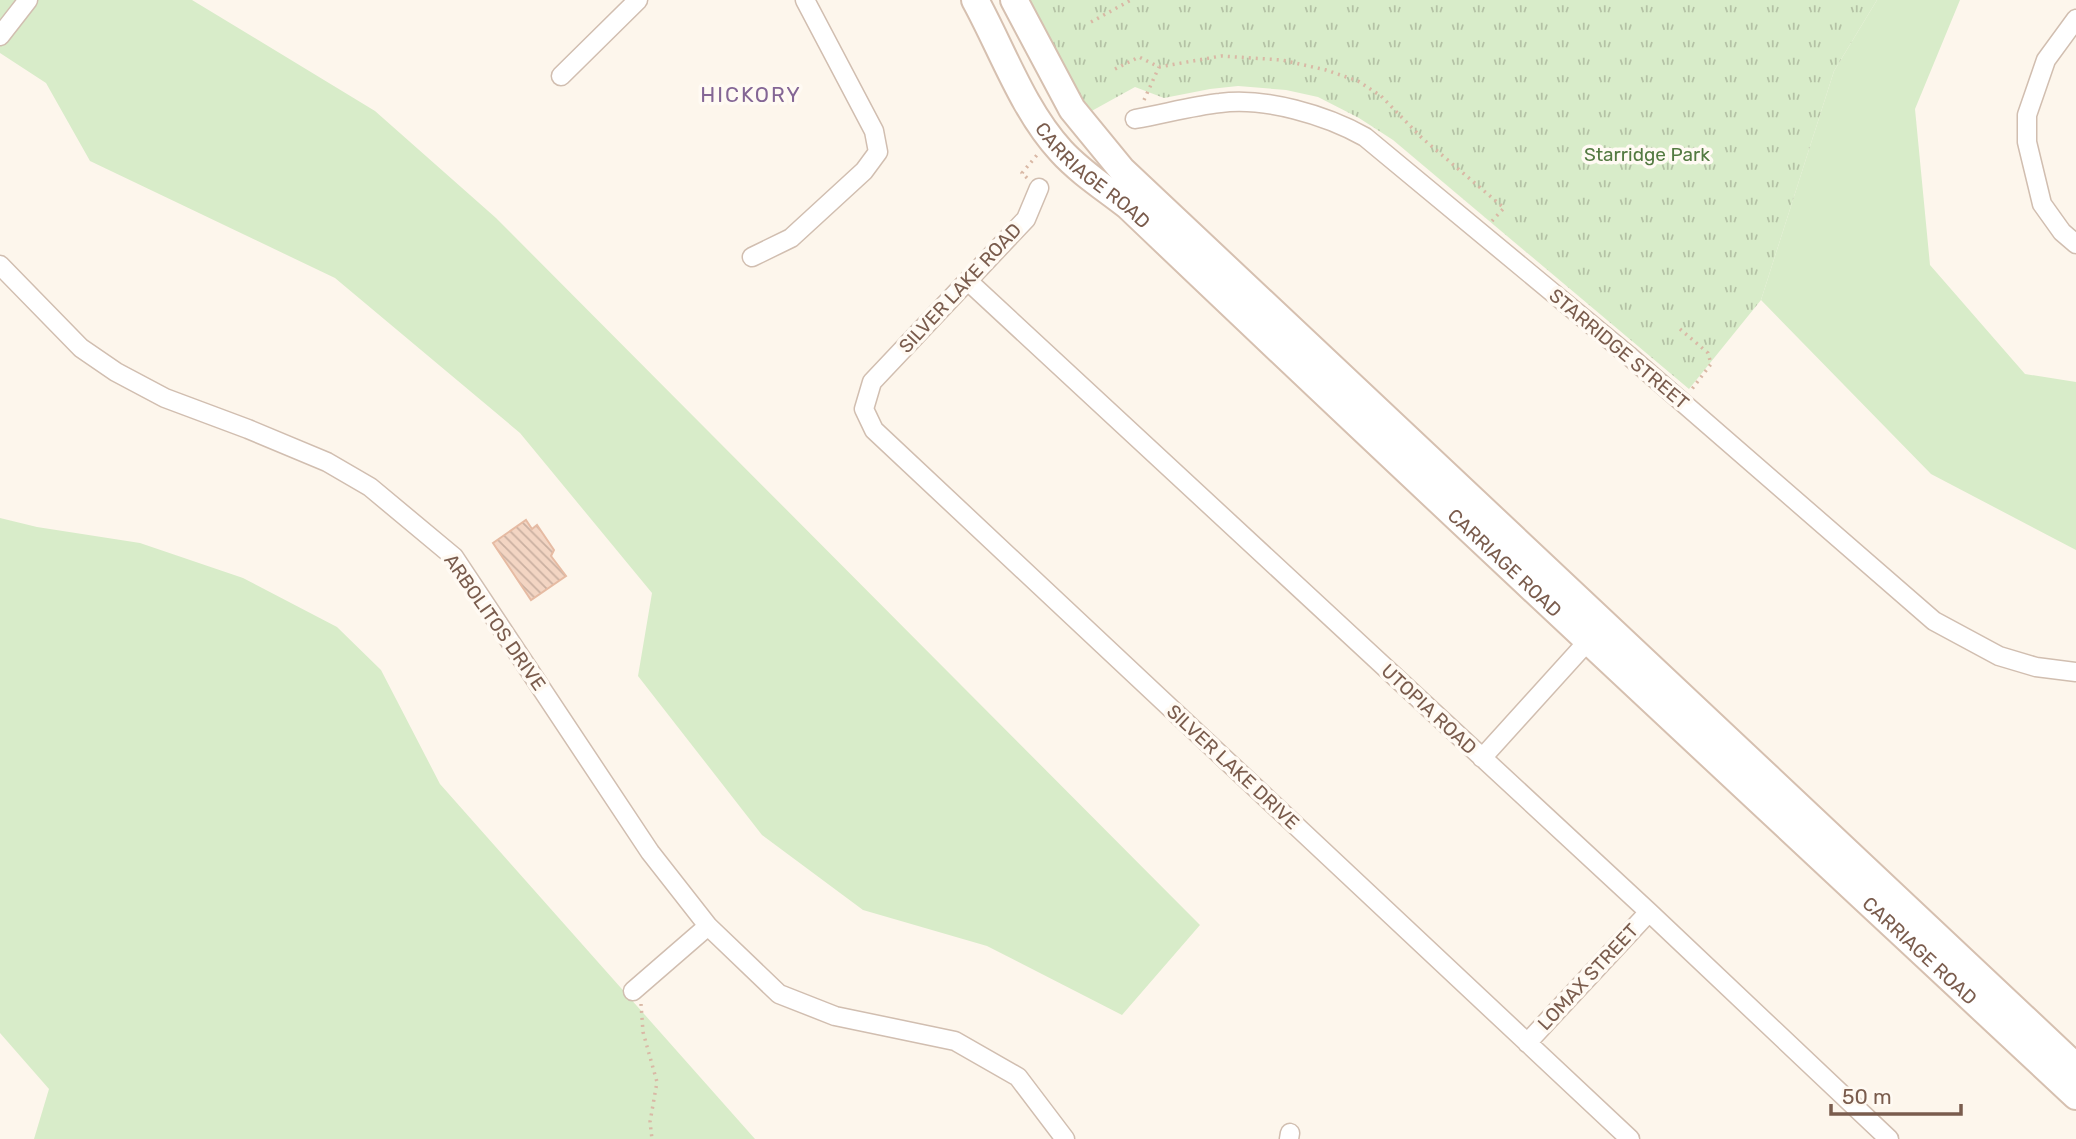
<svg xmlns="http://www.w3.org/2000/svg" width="2076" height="1139" viewBox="0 0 2076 1139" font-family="Rubik,sans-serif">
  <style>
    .grass { fill: #d8ecc9 }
    .park { fill: url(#park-tufts) }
    .building { fill: url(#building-back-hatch); stroke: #e6bba3; stroke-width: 2 }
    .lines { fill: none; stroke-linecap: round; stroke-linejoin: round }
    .street-casing { stroke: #d1beb0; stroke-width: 21 }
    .secondary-casing { stroke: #d6c0b0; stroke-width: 30 }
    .path { stroke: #d9b8a5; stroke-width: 3.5; stroke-dasharray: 2 5; stroke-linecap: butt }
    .street { stroke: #fff; stroke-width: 18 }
    .secondary { stroke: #fff; stroke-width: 26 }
    .labels { text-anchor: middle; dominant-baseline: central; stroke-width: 7; stroke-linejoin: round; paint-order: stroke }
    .park-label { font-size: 19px; fill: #537a41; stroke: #fffaf3 }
    .street-label { font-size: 19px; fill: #7a5c4d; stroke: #fffaf3 }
    .neighbourhood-label { font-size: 21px; letter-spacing: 2px; fill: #846695; stroke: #fffaf3 }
  </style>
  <defs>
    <pattern id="park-tufts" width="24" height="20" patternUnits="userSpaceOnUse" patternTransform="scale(1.75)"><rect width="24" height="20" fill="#d8ecc9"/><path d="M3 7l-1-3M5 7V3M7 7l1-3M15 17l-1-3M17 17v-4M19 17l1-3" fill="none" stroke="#b4c2a5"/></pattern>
    <pattern id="building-back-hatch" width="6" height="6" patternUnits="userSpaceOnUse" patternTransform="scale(1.75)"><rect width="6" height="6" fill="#f3d5c3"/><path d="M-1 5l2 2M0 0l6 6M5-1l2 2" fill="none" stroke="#cab0a1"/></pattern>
  </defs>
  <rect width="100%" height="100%" fill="#fdf6ec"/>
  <path class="grass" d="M0,0H192L375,111L496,218L1200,925L1122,1015L987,946L863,910L762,835L638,676L652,593L520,433L335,278L90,161L46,83L0,53Z
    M1877,0H1960L1915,109L1930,265L2025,374L2076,382V550L1931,474L1761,300L1834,71Z
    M0,518L37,527L140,543L243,578L337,627L381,670L440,784L755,1139H34L49,1089L0,1033Z"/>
  <path class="park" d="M1026,0H1877L1834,71L1761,300L1689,389L1393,140L1359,118L1318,97L1286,90L1238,86L1210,89L1164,98L1135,87L1088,113Z"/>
  <path class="building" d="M526,520L532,529L537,525L554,550L551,556L566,576L531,600L493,543Z"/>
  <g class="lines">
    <defs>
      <path id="street" d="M2076,19L2046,60L2027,115V142L2042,204L2062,232L2076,244
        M0,36L28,0
        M561,76L638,0
        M1135,119C1164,114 1192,106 1220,103C1265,97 1326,115 1365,137L1628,355L1934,621L1999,656L2036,667L2076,672
        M1039,188L1026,219L872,382L864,409L874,430L1630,1139
        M752,257L791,238L864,171L878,152L874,131L805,0
        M0,265L81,348L116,372L165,398L248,429L327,462L370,487L454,557L650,852L708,926L779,994L835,1016L955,1041L1018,1077L1065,1139
        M968,281L1649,912L1889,1139
        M1482,758L1588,641
        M633,991L708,926
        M1527,1043L1649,912
        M1289,1139L1290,1133"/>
      <g id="secondary">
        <path id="s1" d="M975,0C1002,49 1023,110 1061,151C1080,172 1105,188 1128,206C1441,505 1759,800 2076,1096"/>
        <path d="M1014,0L1072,109L1122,170L2076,1067"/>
      </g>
    </defs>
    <use href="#street" class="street-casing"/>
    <use href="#secondary" class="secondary-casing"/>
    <path class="path" d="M1091,22L1131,0
      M1115,69L1139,57L1159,67L1221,56L1282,60L1326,70L1358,81L1381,96L1422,138L1504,208L1492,221
      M1144,100L1159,67
      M1027,178L1022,173L1037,155
      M1680,329L1708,353L1711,364L1692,389
      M641,1004L643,1032L657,1082L650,1122L652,1139"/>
    <use href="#street" class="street"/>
    <use href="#secondary" class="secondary"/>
  </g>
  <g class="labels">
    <g class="park-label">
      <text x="1647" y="154">Starridge Park</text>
    </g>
    <g class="street-label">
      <text stroke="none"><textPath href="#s1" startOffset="214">CARRIAGE ROAD</textPath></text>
      <text transform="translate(960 288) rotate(-47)">SILVER LAKE ROAD</text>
      <text transform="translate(1619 349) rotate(40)">STARRIDGE STREET</text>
      <text stroke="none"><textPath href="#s1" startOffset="780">CARRIAGE ROAD</textPath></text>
      <text transform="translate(495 622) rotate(55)">ARBOLITOS DRIVE</text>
      <text transform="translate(1429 709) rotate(43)">UTOPIA ROAD</text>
      <text transform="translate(1233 767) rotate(43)">SILVER LAKE DRIVE</text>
      <text stroke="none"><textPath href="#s1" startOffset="1348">CARRIAGE ROAD</textPath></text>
      <text transform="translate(1588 977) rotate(-47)">LOMAX STREET</text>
    </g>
    <g class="neighbourhood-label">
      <text x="751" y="94">HICKORY</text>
    </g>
  </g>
  <path d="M1831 1104v10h130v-10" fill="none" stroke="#7a5c4d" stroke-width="3.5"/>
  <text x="1842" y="1104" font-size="21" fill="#7a5c4d" stroke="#fffaf3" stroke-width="5" paint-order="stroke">50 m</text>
</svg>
